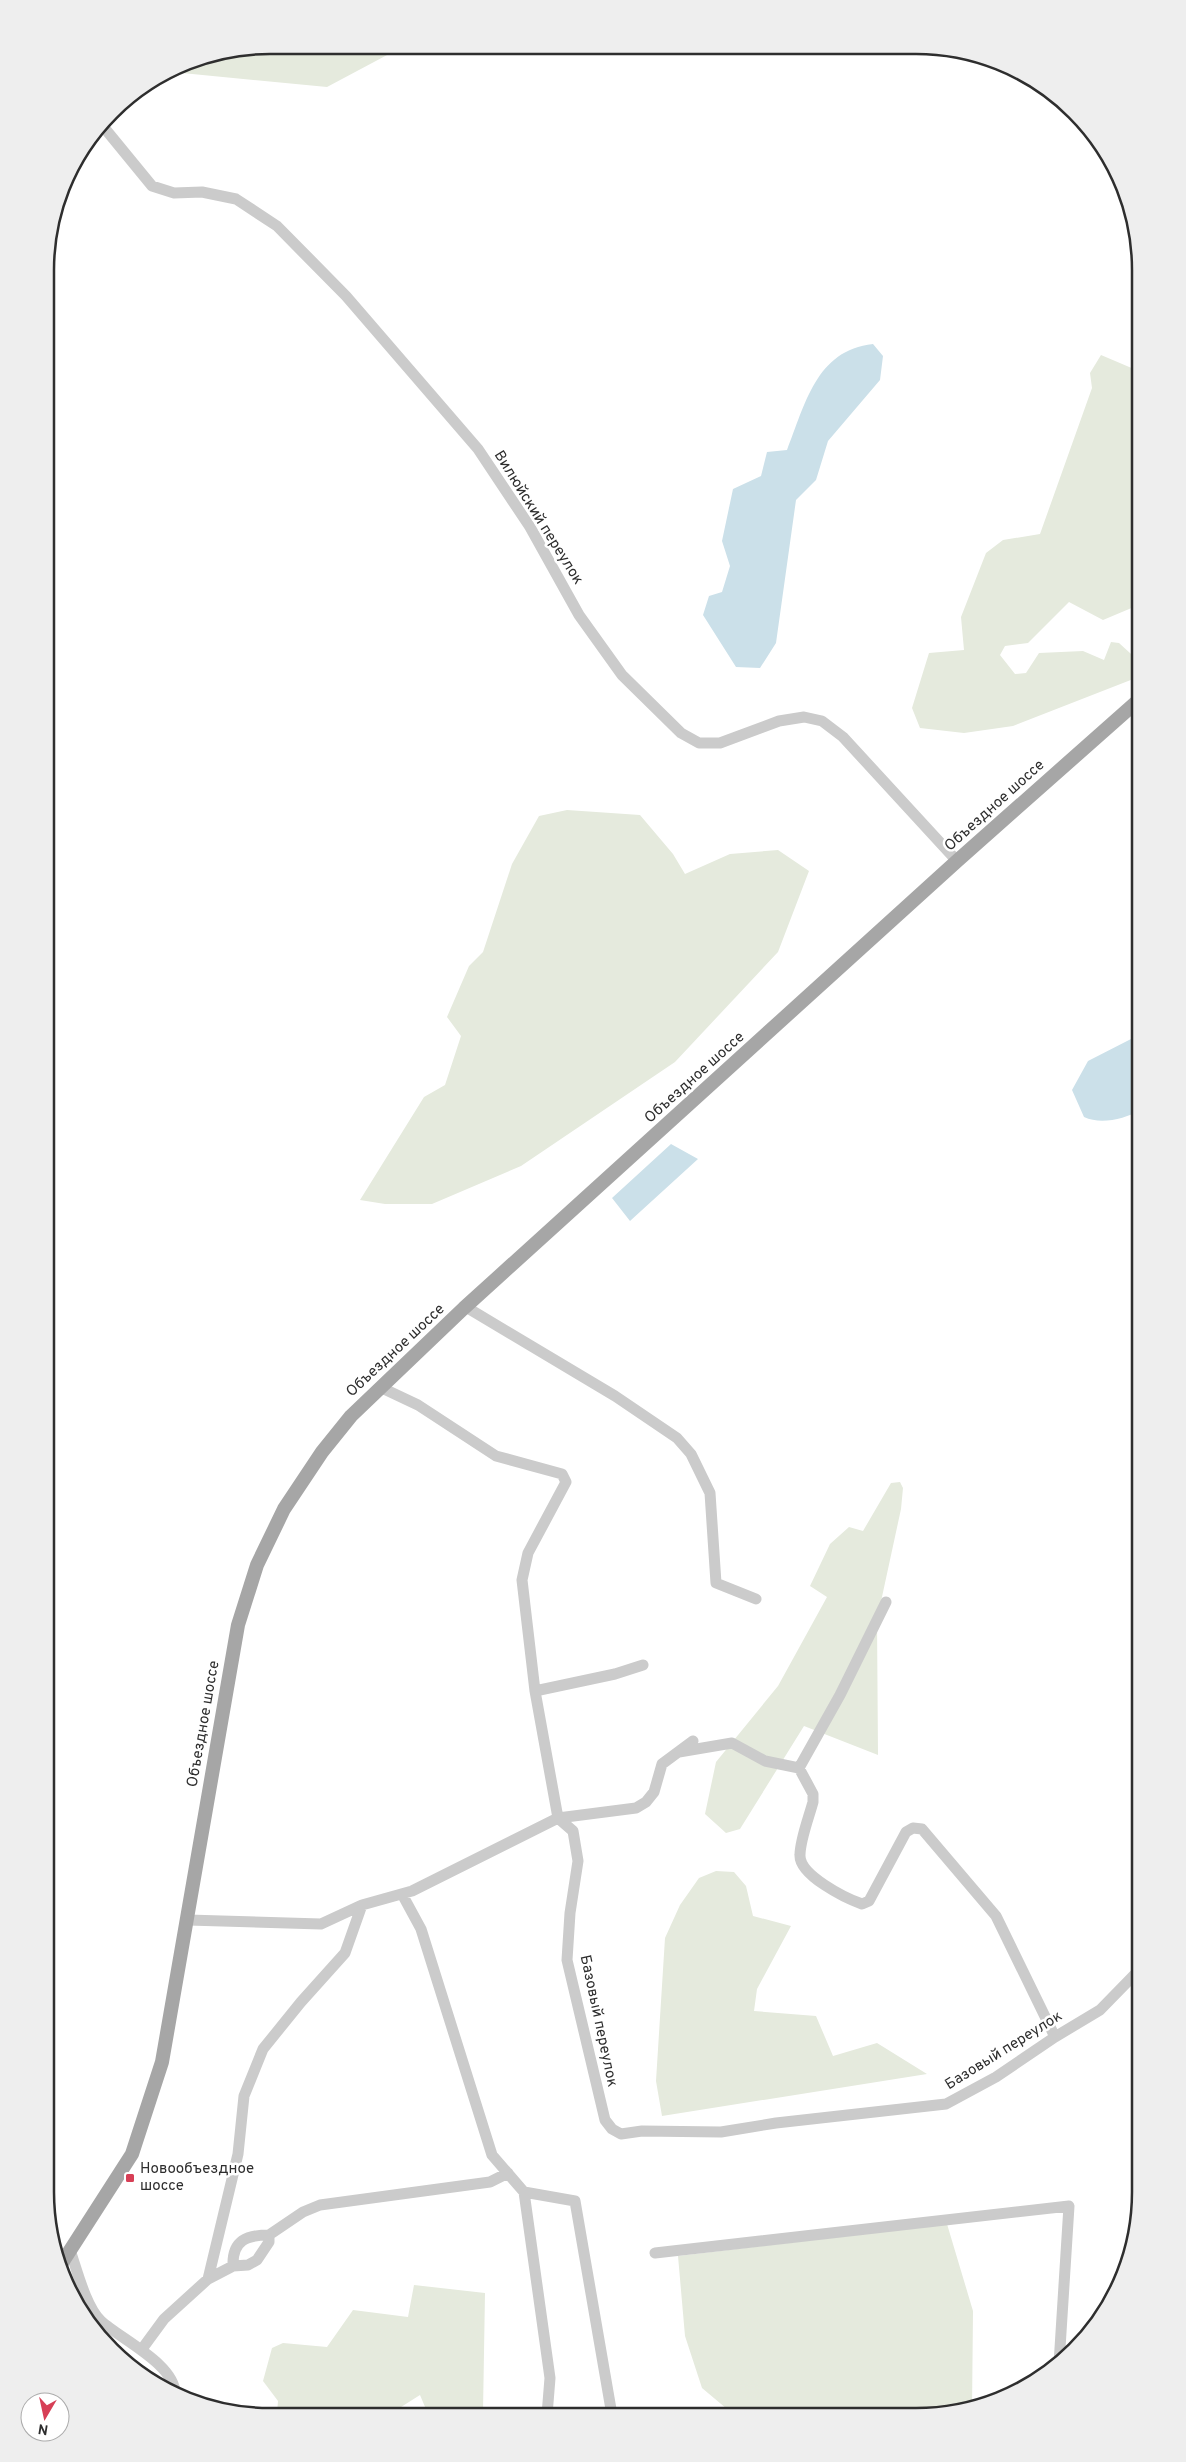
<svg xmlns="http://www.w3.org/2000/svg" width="1186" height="2462" viewBox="0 0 1186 2462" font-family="Overpass,sans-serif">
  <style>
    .green { fill: #e5eadd }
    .water { fill: #cbe0e9 }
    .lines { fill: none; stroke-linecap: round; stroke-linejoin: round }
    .minor { stroke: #cbcbcb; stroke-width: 11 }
    .major { stroke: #a6a6a6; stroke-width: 14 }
    .poi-dot { fill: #d73f56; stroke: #fff; stroke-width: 2 }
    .labels { text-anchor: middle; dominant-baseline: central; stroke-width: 5; stroke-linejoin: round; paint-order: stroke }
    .street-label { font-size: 15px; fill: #2e2e2e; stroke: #fff }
    .poi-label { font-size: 15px; fill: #2e2e2e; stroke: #fff; text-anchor: start }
    .rim { fill: none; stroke: #2e2e2e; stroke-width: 2.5 }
  </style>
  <rect width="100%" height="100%" fill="#fff"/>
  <path class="green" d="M269,45L404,46L327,87L182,73L175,67L184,62Z
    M1101,355L1141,372V604L1103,620L1069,602L1028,643L1005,646L1000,655L1015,674L1026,673L1039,653L1083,651L1104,660L1111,642L1119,643L1141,663V676L1013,726L964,733L920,728L912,708L929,653L964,650L961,617L986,553L1003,540L1040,534L1092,388L1090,373Z
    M567,810L640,815L673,854L685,874L730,854L778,850L809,871L778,952L675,1062L521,1166L432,1204H385L360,1200L424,1097L445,1085L461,1036L447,1017L469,966L483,952L512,864L539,816Z
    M900,1482L903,1488L901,1509L877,1620L878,1755L804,1726L740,1829L726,1833L705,1814L716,1762L778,1686L827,1597L810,1586L830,1544L849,1527L863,1531L891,1483Z
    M716,1871L734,1872L746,1886L753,1916L791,1926L757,1989L754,2011L816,2016L833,2056L877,2043L927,2074L662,2116L656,2081L665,1938L680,1905L699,1878Z
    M947,2224L973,2311L972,2410L917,2417L729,2416L727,2409L702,2388L685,2336L678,2256Z
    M414,2285L485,2293L483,2412L470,2414H428L420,2395L390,2414L277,2413L278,2401L263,2381L272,2348L283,2343L327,2347L353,2310L408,2317Z"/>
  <path class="water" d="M873,344L883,356L880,380L828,441L816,480L796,500L776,643L760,668L736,667L703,615L709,596L722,592L730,566L722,541L733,489L761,476L767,452L787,450C805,405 816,350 873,344Z
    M1131,1039L1141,1040V1110C1124,1119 1101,1125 1084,1117L1072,1090L1088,1061Z
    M671,1144L698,1159L630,1221L612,1198Z"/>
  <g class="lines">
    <path class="minor" d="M102,125L152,186L174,193L202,192L236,199L277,226L346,296L478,449L530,527L579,615L622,675L681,733L699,743H720L779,721L804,717L822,721L843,737L957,861
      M1128,710L1141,712
      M466,1307L615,1396L677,1438L691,1454L710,1493L716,1583L756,1599
      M382,1388L418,1405L496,1456L562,1474L566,1482L528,1553L522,1580L535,1691L558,1818L573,1831L578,1861L570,1913L567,1960L605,2120L612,2129L621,2134L642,2131L721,2132L776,2123L946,2104L996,2077L1055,2037L1100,2010L1141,1968
      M535,1691L615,1674L643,1665
      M679,1752L732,1743L765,1761L799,1768L840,1695L886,1602
      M799,1768L813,1794V1802C809,1817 800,1840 800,1855C799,1875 845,1898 862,1904L869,1901L906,1832L913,1828L922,1829L996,1916L1055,2037
      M402,1894L421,1929L492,2155L524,2192L550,2378L547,2415
      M188,1920L321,1924L362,1905L412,1891L558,1818L636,1808L646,1802L654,1792L662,1764L693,1741
      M524,2192L575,2201L612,2415
      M70,2250C77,2270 86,2307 101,2321C119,2338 177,2365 175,2395
      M655,2253L1069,2206L1059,2364
      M233,2266C232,2240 247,2235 269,2235
      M208,2279L238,2154L244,2096L263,2049L301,2002L345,1953L362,1905
      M142,2349L164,2319L208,2279L233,2266L248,2265L257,2260L269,2242V2235L303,2212L320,2205L490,2182L508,2173"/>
    <path class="major" d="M60,2266L132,2154L162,2062L238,1625L257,1565L284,1509L322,1452L351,1416L464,1308L957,861L1141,698"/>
  </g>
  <rect class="poi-dot" x="125" y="2173" width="10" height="10" rx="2.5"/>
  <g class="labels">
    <g class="street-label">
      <text transform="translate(538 518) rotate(58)">Вилюйский переулок</text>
      <text transform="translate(995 806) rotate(-42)">Объездное шоссе</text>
      <text transform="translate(695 1078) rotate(-42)">Объездное шоссе</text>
      <text transform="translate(396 1351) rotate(-43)">Объездное шоссе</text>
      <text transform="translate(204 1724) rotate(-80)">Объездное шоссе</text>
      <text transform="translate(598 2021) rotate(78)">Базовый переулок</text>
      <text transform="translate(1004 2051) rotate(-32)">Базовый переулок</text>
    </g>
    <g class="poi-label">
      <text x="140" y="2169">Новообъездное<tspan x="140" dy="17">шоссе</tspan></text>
    </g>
  </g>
  <path d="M0 0H1186V2462H0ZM270 54H916A216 216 0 0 1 1132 270V2192A216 216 0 0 1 916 2408H270A216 216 0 0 1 54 2192V270A216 216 0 0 1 270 54Z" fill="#eee" fill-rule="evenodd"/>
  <path class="rim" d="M270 54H916A216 216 0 0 1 1132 270V2192A216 216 0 0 1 916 2408H270A216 216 0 0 1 54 2192V270A216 216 0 0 1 270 54Z"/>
  <g transform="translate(45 2417) rotate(189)"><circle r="24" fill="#ffffff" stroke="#ababab"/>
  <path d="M0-4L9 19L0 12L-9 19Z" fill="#d73f56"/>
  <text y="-8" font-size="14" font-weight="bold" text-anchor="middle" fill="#2e2e2e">N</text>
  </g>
</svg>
